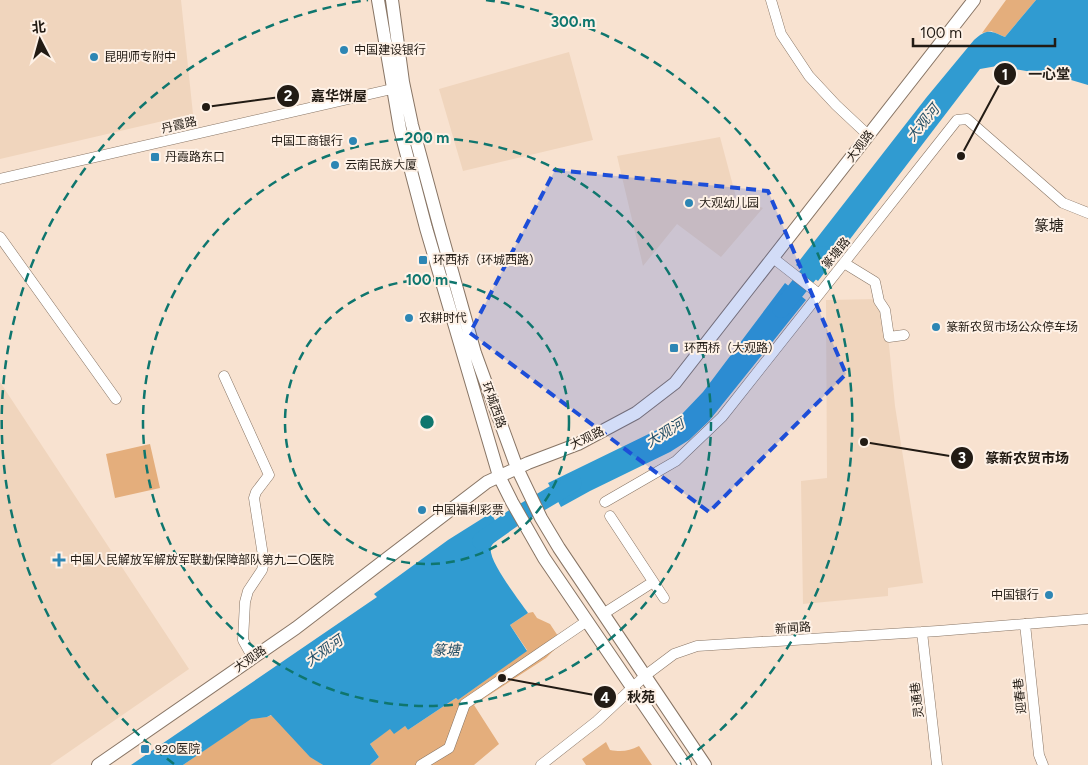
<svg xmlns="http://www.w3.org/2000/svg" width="1088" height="765" viewBox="0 0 1088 765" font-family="Figtree,'Noto Sans SC',sans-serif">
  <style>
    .built { fill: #f0d5bd }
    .green { fill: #e4ae7c }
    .water { fill: #309bd1 }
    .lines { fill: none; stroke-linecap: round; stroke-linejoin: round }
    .river { stroke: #309bd1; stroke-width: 18 }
    .minor-casing { stroke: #887565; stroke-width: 11 }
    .major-casing { stroke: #887565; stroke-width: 14 }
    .minor { stroke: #fff; stroke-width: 10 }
    .major { stroke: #fff; stroke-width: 12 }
    .marked { fill: #1d4ed8; fill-opacity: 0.2; stroke: #1d4ed8; stroke-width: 4; stroke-dasharray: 10 6; stroke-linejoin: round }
    .ring { fill: none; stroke: #0f766e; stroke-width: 2.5; stroke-dasharray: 9 6 }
    .poi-dot { fill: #2d86b4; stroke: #fef1e6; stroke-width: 2 }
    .labels { text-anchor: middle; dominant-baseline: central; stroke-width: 4; stroke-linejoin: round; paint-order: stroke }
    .poi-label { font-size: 12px; fill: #221b14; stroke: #fef1e6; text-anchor: start }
    .street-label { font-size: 12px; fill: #221b14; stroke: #fef1e6 }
    .water-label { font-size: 14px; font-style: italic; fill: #254f66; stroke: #fef1e6 }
    .quarter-label { font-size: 15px; fill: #221b14; stroke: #fef1e6 }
    .centre { fill: #0f766e; stroke: #fef1e6; stroke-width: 2.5 }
    .ring-label { font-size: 15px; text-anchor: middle; font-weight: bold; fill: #0f766e; stroke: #fef1e6; stroke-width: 4; stroke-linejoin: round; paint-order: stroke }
    .leader { fill: none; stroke: #221b14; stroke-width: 2 }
    .callout-dot { fill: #221b14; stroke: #fef1e6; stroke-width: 2 }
    .mark-label { font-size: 15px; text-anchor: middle; font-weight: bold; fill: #fff }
    .callout-label { font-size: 14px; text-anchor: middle; font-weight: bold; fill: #221b14; stroke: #fef1e6; stroke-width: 4; stroke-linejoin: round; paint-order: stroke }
  </style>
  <rect width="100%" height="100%" fill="#f8e2d0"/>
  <path class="built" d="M0,0H181L193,114L0,159Z
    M569,52L593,140L463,171L439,89Z
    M720,137L736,197L763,208L721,257L677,224L643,266L617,156Z
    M877,299L889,345L895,406L923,583L888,588V596L803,604L801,481L827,478L826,300Z
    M0,382L189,669L50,765H0Z"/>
  <path class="green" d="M1006,0H1036L1005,37L991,31L982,33Z
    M150,444L160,488L115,498L106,454Z
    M533,612L537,618L550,624L562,642L546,658L474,705L499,744L474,765H370L379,757L370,744L390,728L405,726L408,730L456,698L458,700L527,650L510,625L528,613Z
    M272,715L310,756L323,765H183L251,718L267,717Z
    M606,742L610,750C622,752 629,751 639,746L652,765H586L582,759Z"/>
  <path class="water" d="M1036,0H1088V85L1061,77L997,66L980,69L818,281L796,265L926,98L974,40C987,28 991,31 1005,37Z
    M785,283L806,300L709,421L689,440L670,452L590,491L561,507L548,483L661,428L682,414L703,392Z
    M491,513L503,535C499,539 493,542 491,547C487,560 520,601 528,613L510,625L527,651L458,700L456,698L408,730L405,726L394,734L390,729L370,744L379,757L370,765H323L310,757L271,715L267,717L251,719L183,765H131L377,597L374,594L448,540Z"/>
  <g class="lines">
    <path class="river" d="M781,309L824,255
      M481,541L512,519L573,483"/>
    <defs>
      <path id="minor" d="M771,0L781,34L809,76L836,105L868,135
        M0,179L392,89
        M0,237L116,399
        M773,258L819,294
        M844,263L875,282L879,301L885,310L889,337L904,335
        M224,376L269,475L256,492L254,498L264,562L262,570L248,591L245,602L243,640L253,658
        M605,502L676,461L722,417L957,120L967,119L1063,203L1088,213
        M610,516L664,598
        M603,614L653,582
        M1025,624L1039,755L1043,765
        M922,632L937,765
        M421,765L449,748L465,704L587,621
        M541,765L597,721L646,675L674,654L697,646L938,631L1088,619"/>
      <path id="major" d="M378,0L400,129L426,228L499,476L512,502L544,558L685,765
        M392,0L403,82L412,125L439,225L475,353L517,468L541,518L559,548L705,765
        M98,765L296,628L487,482L528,463L578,444L636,413L675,383L974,0"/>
    </defs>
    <use href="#minor" class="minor-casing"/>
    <use href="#major" class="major-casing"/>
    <use href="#minor" class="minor"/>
    <use href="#major" class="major"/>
  </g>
  <path class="marked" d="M555,170L768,191L846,374L709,512L470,333Z"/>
  <g class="ring">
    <circle cx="427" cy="422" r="142"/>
    <circle cx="427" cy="422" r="284"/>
    <path d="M174 764A426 426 0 0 1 368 0M486 0A426 426 0 0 1 680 764"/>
  </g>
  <g class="poi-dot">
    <circle cx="344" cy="50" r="5"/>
    <circle cx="94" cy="57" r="5"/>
    <circle cx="353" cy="141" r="5"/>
    <rect x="150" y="152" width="10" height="10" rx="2.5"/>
    <circle cx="335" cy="165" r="5"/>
    <circle cx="689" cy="203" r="5"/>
    <rect x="418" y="255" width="10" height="10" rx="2.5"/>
    <circle cx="409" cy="318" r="5"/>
    <circle cx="936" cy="327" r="5"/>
    <rect x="669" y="343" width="10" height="10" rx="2.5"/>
    <circle cx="422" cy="510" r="5"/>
    <path d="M56.5 552.5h5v5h5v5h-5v5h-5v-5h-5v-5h5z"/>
    <circle cx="1049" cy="595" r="5"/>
    <rect x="140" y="744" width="10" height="10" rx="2.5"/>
  </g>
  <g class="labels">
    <g class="poi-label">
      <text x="354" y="50">中国建设银行</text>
      <text x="104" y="57">昆明师专附中</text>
      <text x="343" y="141" text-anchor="end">中国工商银行</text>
      <text x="165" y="157">丹霞路东口</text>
      <text x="345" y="165">云南民族大厦</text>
      <text x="699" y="203">大观幼儿园</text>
      <text x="433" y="260">环西桥（环城西路）</text>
      <text x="419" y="318">农耕时代</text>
      <text x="946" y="327">篆新农贸市场公众停车场</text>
      <text x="684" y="348">环西桥（大观路）</text>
      <text x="432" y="510">中国福利彩票</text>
      <text x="70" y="560">中国人民解放军解放军联勤保障部队第九二〇医院</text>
      <text x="1039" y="595" text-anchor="end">中国银行</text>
      <text x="155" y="749">920医院</text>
    </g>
    <g class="street-label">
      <text transform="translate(179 125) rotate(-13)">丹霞路</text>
      <text transform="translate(860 146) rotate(-52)">大观路</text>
      <text transform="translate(836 253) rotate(-51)">篆塘路</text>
      <text transform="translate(494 405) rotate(70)">环城西路</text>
      <text transform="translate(587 438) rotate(-26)">大观路</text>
      <text transform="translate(793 628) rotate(-4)">新闻路</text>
      <text transform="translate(250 659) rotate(-35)">大观路</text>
      <text transform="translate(1020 696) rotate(-96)">迎春巷</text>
      <text transform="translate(917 700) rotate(-97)">灵通巷</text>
    </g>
    <g class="water-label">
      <text transform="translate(923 123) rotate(-51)">大观河</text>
      <text transform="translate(665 433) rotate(-31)">大观河</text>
      <text x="446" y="650">篆塘</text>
      <text transform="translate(324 651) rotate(-35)">大观河</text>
    </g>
    <g class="quarter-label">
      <text x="1049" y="226">篆塘</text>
    </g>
  </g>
  <circle cx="427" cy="422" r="8" class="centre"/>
  <g class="ring-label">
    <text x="573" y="27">300 m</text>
    <text x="427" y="143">200 m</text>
    <text x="427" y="285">100 m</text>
  </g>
  <path class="leader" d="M961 156L1005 74M206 107L288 96M864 442L962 458M502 678L605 697"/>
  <g class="callout-dot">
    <circle cx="961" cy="156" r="5"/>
    <circle cx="206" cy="107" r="5"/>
    <circle cx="864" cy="442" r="5"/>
    <circle cx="502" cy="678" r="5"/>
    <circle cx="1005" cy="74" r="12"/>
    <circle cx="288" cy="96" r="12"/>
    <circle cx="962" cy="458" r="12"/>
    <circle cx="605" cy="697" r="12"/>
  </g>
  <g class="mark-label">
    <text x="1005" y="80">1</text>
    <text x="288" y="101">2</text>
    <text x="962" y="463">3</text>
    <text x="605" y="703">4</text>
  </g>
  <g class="callout-label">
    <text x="1049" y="79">一心堂</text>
    <text x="339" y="101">嘉华饼屋</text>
    <text x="1027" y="463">篆新农贸市场</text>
    <text x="641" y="702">秋苑</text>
  </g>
  <g transform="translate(40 40) rotate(354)" stroke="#fef1e6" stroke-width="4" paint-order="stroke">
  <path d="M0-4L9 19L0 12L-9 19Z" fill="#221b14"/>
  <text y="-8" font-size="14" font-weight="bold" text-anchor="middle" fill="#221b14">北</text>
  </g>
  <path d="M913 38v8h142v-8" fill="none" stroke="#221b14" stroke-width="2.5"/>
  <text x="920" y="38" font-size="15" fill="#221b14" stroke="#fef1e6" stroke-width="4" paint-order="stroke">100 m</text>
</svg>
